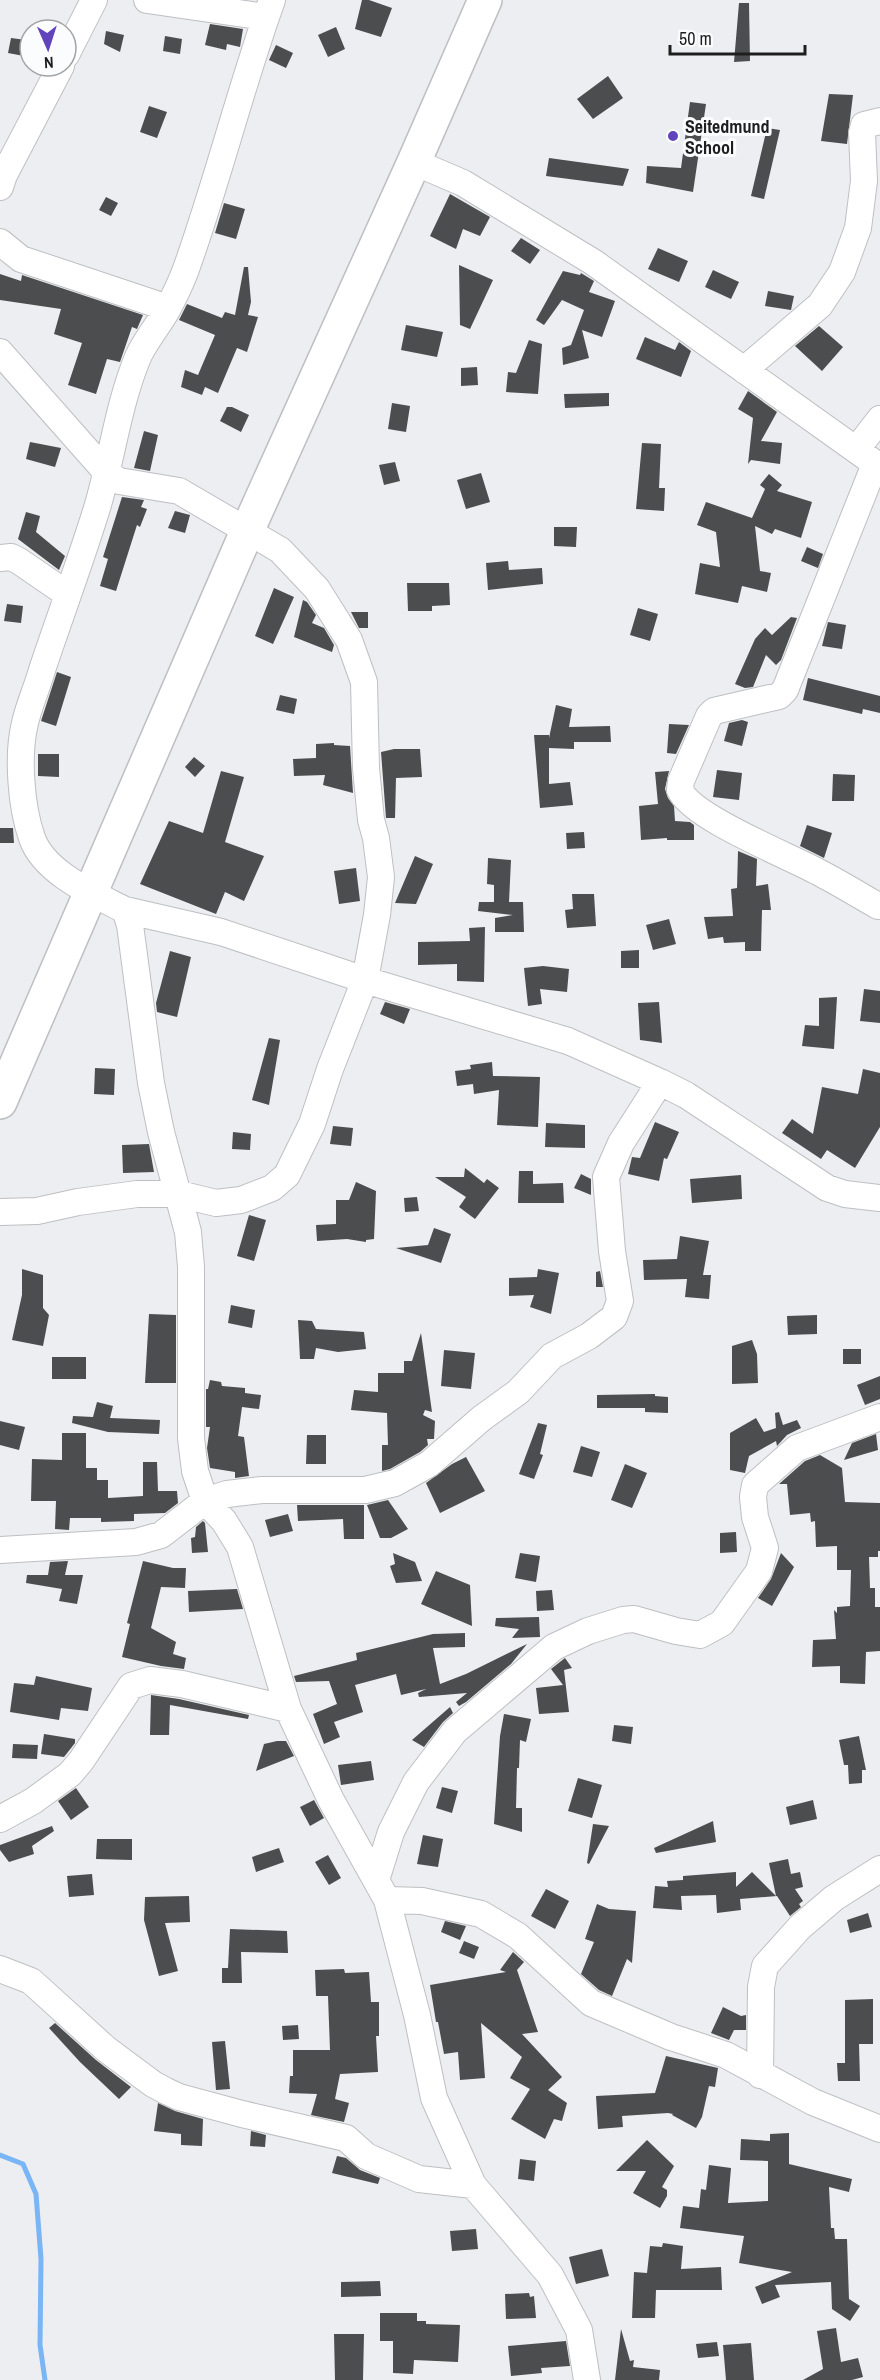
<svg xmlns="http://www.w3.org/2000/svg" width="880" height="2380" viewBox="0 0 880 2380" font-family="'Archivo Narrow',sans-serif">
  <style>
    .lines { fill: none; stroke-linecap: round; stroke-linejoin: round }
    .stream { stroke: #7ab5f5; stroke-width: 5 }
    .building { fill: #4c4d4f }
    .minor-casing { stroke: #bebfc2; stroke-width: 28 }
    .major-casing { stroke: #bebfc2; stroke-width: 36 }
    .minor { stroke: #fff; stroke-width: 26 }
    .major { stroke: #fff; stroke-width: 33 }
    .poi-dot { fill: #6143bb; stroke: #fafcfe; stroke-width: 2 }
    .labels { text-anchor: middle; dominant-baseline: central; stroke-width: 6; stroke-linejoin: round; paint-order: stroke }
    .poi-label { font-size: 18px; font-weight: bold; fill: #1e1e1f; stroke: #fafcfe; text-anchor: start }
  </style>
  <rect width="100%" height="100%" fill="#edeef1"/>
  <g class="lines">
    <path class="stream" d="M0,2155L23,2164L36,2194L41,2259L40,2345L45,2380"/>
  </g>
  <path class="building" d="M362,0H369L392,8L381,37L355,29Z
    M739,3H749L750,61L734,62Z
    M210,24L243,29L240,47L227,44L226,50L205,45Z
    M336,27L345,49L328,57L318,35Z
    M106,31L124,35L120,52L104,44Z
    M165,36L182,39L180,54L163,51Z
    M11,38L26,40L24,56L8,53Z
    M276,45L293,53L286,68L269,60Z
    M608,76L623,98L593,119L577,99Z
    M829,94L853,95L847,144L821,141Z
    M690,102L706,104L693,192L646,183L647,166L681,168Z
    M149,106L167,112L157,138L140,132Z
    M767,128L780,130L764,199L751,196Z
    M549,158L629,169L623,186L546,176Z
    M450,194L490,217L480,236L463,229L456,249L430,236Z
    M106,197L118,203L111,216L99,210Z
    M224,203L245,209L236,239L215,233Z
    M521,238L540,250L530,264L511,251Z
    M658,248L688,261L679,282L648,269Z
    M459,265L493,280L470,329L460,325Z
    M244,267H248L251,302L248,315L258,317L247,352L237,348L218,393L205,387L202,395L181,387L185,370L198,375L215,335L179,320L187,304L222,318L225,312L235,315Z
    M713,270L739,282L731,299L705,287Z
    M563,271L580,275L581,273L594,281L589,292L615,301L602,337L582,330L589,358L563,365L562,348L571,345L584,310L562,300L544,325L536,320Z
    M0,274L21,281L22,275L143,315L137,329L132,327L120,362L107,359L96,394L68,385L82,343L54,334L61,309L0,300Z
    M768,291L794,296L791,310L765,306Z
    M406,325L443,332L437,357L401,350Z
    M819,326L843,347L822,371L795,346Z
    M645,337L675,350L679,342L691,351L681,377L636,359Z
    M529,340L542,344L538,394L506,392L508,372L516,373Z
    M477,367L478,385L461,386V368Z
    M748,391L777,412L761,441L782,443L780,464L751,460L748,464L753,418L738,409Z
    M609,393V406L565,408L564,394Z
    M392,403L410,406L406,432L388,429Z
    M227,407H232L249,415L241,432L220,421Z
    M144,431L158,435L150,471L134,468Z
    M30,442L61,448L55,467L26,459Z
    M642,443L661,444L659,488H665L664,511L636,509Z
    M395,462L400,481L384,485L379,465Z
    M481,473L490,502L466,509L457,480Z
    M769,474L782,485L777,491L812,502L801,538L775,529L772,534L755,526L760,571L771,573L767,592L742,586L738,603L695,594L700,563L720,567L716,532L697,525L706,502L752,518L765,489L760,485Z
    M122,497L144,500L141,507L147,509L140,527L137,525L116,591L100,586L108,559L103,557Z
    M175,511L190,515L185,533L168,528Z
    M26,512L40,516L36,532L65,556L59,570L18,539Z
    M554,527H577L576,547L554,546Z
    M807,547L823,554L818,568L801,561Z
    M508,561L509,570L542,568L543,584L488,590L486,563Z
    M407,583H449L450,605L432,606V611H408Z
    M274,588L294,597L273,644L255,636Z
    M303,600L307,602L316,615L312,623L324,628L334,645L332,652L294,637Z
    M7,604L23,606L21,623L4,621Z
    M638,608L658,614L650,641L630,635Z
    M351,612H368V628H359Z
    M791,617L797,618L781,660L776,665L766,655L753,687L745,688L735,684L755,639L765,628L772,635Z
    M828,622L846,625L842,649L822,646Z
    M57,672L71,677L56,726L41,721Z
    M808,678L880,696V713L863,709L862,714L803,700Z
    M280,695L297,699L294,714L276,710Z
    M556,705L572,709L569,727L610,726L611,742H574V749L549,748V784L570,782L573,805L540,808L534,735H549V738Z
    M742,720L748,722L742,746L724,741L729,723Z
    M669,724L689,725L676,754L667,753Z
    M334,743V745L350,746L353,793L323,785L325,775L294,776L293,759L316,758V744Z
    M394,749H420L422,777L396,778L395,818H386L381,752Z
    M38,754H59V777L38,776Z
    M194,757L205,766L195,777L185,767Z
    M717,770L742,773L739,800L713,797Z
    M221,771L244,777L225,842L264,856L244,901L225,892L216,914L140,884L169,821L203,833Z
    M669,771L665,789L668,798L674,806L675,821L690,822L694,825V840H667V838L641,840L639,806L658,804L655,772Z
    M833,774L855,775L854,801H832Z
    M807,825L832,833L824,858L800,846Z
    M0,828H13L14,843H0Z
    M584,832L585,848L567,849L566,833Z
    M738,851L757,859L756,886L768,884L771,910H762L761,951H745V942L724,943L723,937L708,939L704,917L733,916L731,889L737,888Z
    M415,856L433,864L416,904L395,903Z
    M488,858L511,860L509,902H523L524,932H495V918L513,915L478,911L479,902H494V885L487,884Z
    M356,868L360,901L339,904L334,871Z
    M572,894H594L596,926L567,928L565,910L573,909Z
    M669,919L676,944L653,950L646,925Z
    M485,927L484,982L457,981V964L418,965V942L470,941L469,928Z
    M639,950V968H621V951Z
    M170,951L191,957L177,1017L157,1012L156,1003Z
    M543,966L569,969L567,992L540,989L542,1004L528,1006L524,968Z
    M864,989L880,991V1023L860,1021Z
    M837,997L834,1049L802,1046L805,1025L819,1026V998Z
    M385,1002L410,1009L404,1024L380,1014Z
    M659,1002L662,1043L640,1040L638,1003Z
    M269,1038L280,1040L269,1105L252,1100Z
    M492,1062L493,1076L540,1077L538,1127L497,1125L499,1090L474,1094L473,1084L457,1086L455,1071L471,1069L470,1065Z
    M95,1068L115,1069L114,1095L94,1094Z
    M863,1069L880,1073V1127L855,1168L827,1150L821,1159L782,1133L792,1119L813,1134L822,1087L858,1094Z
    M655,1122L679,1132L667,1159L664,1158L659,1181L628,1174L632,1157L640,1158Z
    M546,1123L585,1125V1148L545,1147Z
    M333,1126L353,1128L351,1146L330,1144Z
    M233,1132L251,1134L250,1150L232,1149Z
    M149,1144L154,1172L123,1173L122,1145Z
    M465,1168L484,1183L487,1179L499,1188L475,1219L459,1207L466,1197L435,1177H464Z
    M519,1171H533V1184L563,1183L564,1203H518Z
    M581,1174L591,1179V1195L574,1188Z
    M741,1175L742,1199L692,1203L690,1179Z
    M356,1182L376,1191L374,1239L366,1240V1242L347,1239L317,1241L316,1225L336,1224V1200H349Z
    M417,1197L419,1211L405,1212L404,1198Z
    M249,1215L266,1220L254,1261L237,1256Z
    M434,1228L451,1234L441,1263L396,1248L428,1245Z
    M680,1236L709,1241L703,1275H711L709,1299L685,1297L687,1279L644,1280L643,1260L677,1259Z
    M22,1269L43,1275V1308L49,1315L43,1346L12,1340L22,1295Z
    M538,1269L559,1273L551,1314L530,1307L534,1295L509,1296V1278L537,1277Z
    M600,1271L603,1287H596V1272Z
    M231,1305L255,1310L252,1328L228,1323Z
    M149,1314L176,1315V1383H145Z
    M817,1315V1334L788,1335L787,1316Z
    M298,1320L312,1321L316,1329L364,1332L366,1349L338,1352L316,1348L314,1359H300Z
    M421,1333L432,1412L425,1410L423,1415L435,1421L434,1439H427L428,1445L420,1452L390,1469L382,1471V1445H388L387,1413L351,1410L354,1390L378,1392V1373H404V1361H412Z
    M752,1340L757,1354L758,1383L732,1384V1346Z
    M843,1349H861V1364H843Z
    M444,1350L475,1353L471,1389L441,1386Z
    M52,1357H86V1379H52Z
    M880,1376V1399L865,1405L857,1385Z
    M210,1380L221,1382L222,1386L245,1388V1393L261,1395L259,1409L242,1407L238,1436L244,1437L249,1476L235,1478V1472L210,1468L207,1448L210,1427H206V1389H208Z
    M655,1394V1396L668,1397V1413L645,1412V1408H597V1395Z
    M97,1402L113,1406L110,1418L160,1420L159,1434L108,1432L72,1423L73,1416L93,1417Z
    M779,1412L783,1425L797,1420L801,1428L787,1435L777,1446L776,1441L749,1456L745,1473L730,1470V1433L756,1418L764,1432L776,1428L775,1413Z
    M0,1421L25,1427L19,1450L0,1445Z
    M538,1423L547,1425L540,1454L543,1455L534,1479L519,1474Z
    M62,1433H86V1468H97V1480H108V1498L143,1496V1462H157L158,1491H177L178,1503L165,1513L134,1514V1521L101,1522V1518H70L69,1530L55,1529L56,1501H31L32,1459L62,1460Z
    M876,1434L878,1450L844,1460L852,1443Z
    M307,1435H326V1464H306Z
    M581,1446L600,1452L592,1477L573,1472Z
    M820,1455L842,1468L845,1502L880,1503V1551H878V1557H869L870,1588H875V1607H880V1651L866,1652L865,1684L840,1683V1666L812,1667L813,1640L836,1639L834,1610L837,1613V1607L850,1606L851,1570H837V1546L816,1547L815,1521L811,1522L810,1513L790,1515L787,1484H779L805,1461Z
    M466,1457L485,1491L440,1513L426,1483L452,1464Z
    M625,1464L647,1473L632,1508L611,1500Z
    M388,1500L408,1529L391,1538H380L367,1505Z
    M297,1505H364V1539H344L343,1519L298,1521Z
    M288,1514L293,1531L270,1537L265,1520Z
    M203,1521L205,1523L208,1552L192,1553L191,1538L195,1537L196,1527Z
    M736,1532L737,1552L720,1553V1533Z
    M393,1553L415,1562L422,1581L396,1583L390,1566L395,1564Z
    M520,1553L540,1556L536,1582L515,1578Z
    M781,1553L794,1567L772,1606L758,1598L771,1579Z
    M68,1561L65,1575H83L77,1604L59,1601L62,1589L26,1583L27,1575H48L50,1562Z
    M143,1561L173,1568H186L185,1588L161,1587L151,1628L176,1642L173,1654L186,1658L184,1669L161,1666L122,1657L130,1624L127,1623Z
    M436,1571L470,1585L472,1626L421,1604Z
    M237,1589L243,1609L189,1612L188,1591Z
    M552,1590L554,1610L537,1611L536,1591Z
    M539,1617L540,1637L512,1638L519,1629L495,1626L496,1618Z
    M465,1633V1647L433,1648L440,1684L466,1674L527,1644L511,1664L466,1702L459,1706L456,1702L467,1693L419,1697L418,1693L426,1689L401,1695L396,1674L355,1685L363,1712L334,1722L340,1737L324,1744L313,1714L337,1704L329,1681L296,1682L294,1676L357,1660L356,1653L433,1634Z
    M565,1658L572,1668L564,1670L569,1712L539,1714L536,1688L563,1685L551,1669Z
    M36,1676L92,1688L88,1711L61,1708L59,1720L10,1712L14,1683L34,1685Z
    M151,1695L179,1699L249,1715L248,1719L170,1705L169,1735H150Z
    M450,1707L453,1713L443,1722L424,1747L412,1740Z
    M504,1714L531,1719L526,1742L520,1740L519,1768H517L516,1808H522V1832L494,1824L500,1736Z
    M614,1725L633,1727L631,1744L612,1741Z
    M44,1734L75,1739V1743L64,1757L41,1754Z
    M859,1736L866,1770H862V1783L849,1784L848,1765H844L839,1740Z
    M277,1741H286L294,1756L256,1771L264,1744Z
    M13,1744L38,1745L37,1759L12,1758Z
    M371,1761L374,1780L341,1785L338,1765Z
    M578,1778L602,1785L592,1818L568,1811Z
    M442,1787L458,1791L452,1813L436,1808Z
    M76,1788L89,1807L71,1820L58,1801Z
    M314,1800L324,1818L310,1826L300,1807Z
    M813,1800L817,1819L790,1825L786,1807Z
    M713,1821L716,1842L656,1853L654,1848Z
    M593,1824L609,1826L589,1864L587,1863Z
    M52,1826L54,1831L32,1846L34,1854L9,1862L0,1850V1845Z
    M423,1835L443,1839L438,1867L417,1864Z
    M97,1839H132V1860L96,1859Z
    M279,1848L284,1862L256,1872L252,1857Z
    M328,1855L341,1878L329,1885L315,1862Z
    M788,1859L791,1874L800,1872L803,1887L795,1889L803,1901L799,1904L801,1907L790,1916L777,1896L740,1899L741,1910L717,1913L716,1895L681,1896L682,1910L653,1908L655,1886L668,1887L667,1881L683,1880V1876L736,1872V1887L752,1872L776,1896L769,1863Z
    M92,1874L94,1895L69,1897L67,1876Z
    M546,1889L569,1901L555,1929L531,1916Z
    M189,1896L190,1922L165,1923L178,1971L159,1976L144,1920L145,1897Z
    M597,1904L609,1909L636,1911L632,1963L627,1959L612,1996L599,1990L581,1974L594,1942L585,1939Z
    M868,1913L872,1927L850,1933L847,1920Z
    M445,1921L466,1926L460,1940L441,1932Z
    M230,1929L287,1931L288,1953L241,1952L242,1983H222V1968H228Z
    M464,1941L479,1947L474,1959L459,1953Z
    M513,1952L524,1962L517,1970L538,2032L522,2034L562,2077L548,2090L567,2103L562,2121L554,2119L545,2139L511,2119L530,2089L510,2078L522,2057L481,2023L485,2078L460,2080L458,2052L444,2054L438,2022H436L430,1985L506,1972L500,1970Z
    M344,1969L345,1973L369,1972L371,2002H379V2036H376L378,2072L340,2074L335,2099L349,2103L344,2122L311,2115L317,2094L289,2093L290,2076H293V2050H330L328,1996H316L315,1970Z
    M873,1999V2044H859L860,2081H838L837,2063H845V2000Z
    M723,2007L741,2016L746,2015V2030H734L729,2040L711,2033Z
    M55,2023L96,2060L131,2087L119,2099L80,2062L49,2028Z
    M298,2025L299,2039L283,2040L282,2026Z
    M225,2041L230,2089L216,2090L212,2042Z
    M666,2056L718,2068L715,2087L709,2086L702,2117L696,2128L672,2115L673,2114L668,2113L622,2116L623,2127L598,2129L596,2096L655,2093Z
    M158,2103L175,2111L203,2119L202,2146L181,2145V2134L154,2131Z
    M251,2131L266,2135L265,2147L250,2146Z
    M789,2133V2164L852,2179L849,2192L829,2187L831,2228H834L835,2239H847L849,2299L860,2306L850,2321L832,2309L831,2282L775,2285L780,2297L762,2304L755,2287L792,2272L739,2263L744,2236L680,2228L683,2206L699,2208L701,2189L706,2190L709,2165L731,2168L728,2203L768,2201V2161L740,2160L741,2139L770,2141V2134Z
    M647,2140L674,2166L662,2187L667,2190V2196L660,2208L633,2193L646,2171H616Z
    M337,2156L346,2158L360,2170L380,2178L378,2184L332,2173Z
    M520,2159L536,2161L534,2181L518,2179Z
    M476,2229L478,2249L452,2251L450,2231Z
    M663,2243L683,2246L681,2269L721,2267L722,2290H656L655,2318H632L634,2272L647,2273L650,2246L662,2247Z
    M602,2249L609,2276L576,2284L569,2257Z
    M380,2281L381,2296L341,2297V2282Z
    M529,2293L530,2297L534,2296L536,2318L506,2319L505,2294Z
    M380,2313H417V2321H426V2324L460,2325L458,2362L414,2360L413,2374L393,2373V2341H380Z
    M836,2328L841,2362L858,2358L863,2377L852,2380H803L823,2369L817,2331Z
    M621,2329L630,2361L634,2360L633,2367L660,2370L659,2380H615Z
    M334,2334H364L363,2380H335Z
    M566,2341L570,2366L541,2368L542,2373L511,2376L508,2346Z
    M717,2342L719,2356L698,2358L696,2344Z
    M751,2343L754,2380H726L723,2345Z"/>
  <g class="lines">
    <defs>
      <path id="minor" d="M147,0L266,17
        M272,0C240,89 218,180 186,269C181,283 174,297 167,310C158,326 145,341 138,357C118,405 112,458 97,508C80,563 60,616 42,670C37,688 29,705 25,723C17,755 21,807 32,838C44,873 94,894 125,910L130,925L151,1083L161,1132L188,1232L191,1267V1438L195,1471L205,1501L224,1521L240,1547L288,1709L331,1800L387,1900L417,2015L434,2098L473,2185L550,2275L579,2330L587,2380
        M66,55L94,0
        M414,162L463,183L593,262L880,467
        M0,187L4,175L61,66
        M0,242L21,259L168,308
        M0,352L107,473L119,481L179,491L280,550L317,589L349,640L364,682L366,768L371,820L376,838L381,877L377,915L365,980L330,1069L312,1124L287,1175L272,1188L241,1200L216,1203L179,1194H137L78,1202L37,1211L0,1212
        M744,370L820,305L842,272L858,228L864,181L862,133L864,125L880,121
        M856,450L880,419
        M875,464L785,690L779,696L714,711L709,716L681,781L680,790C692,818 792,857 822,874C841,884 859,895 878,906
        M0,558L11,557L19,561L67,594
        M125,910L221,932L365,980L568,1041L660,1082L686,1095L827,1188L845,1194L880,1198
        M0,1550L136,1542L161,1535L205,1501L227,1494L262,1490H365L395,1483L429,1464L482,1418L518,1392L552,1356L589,1336L614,1317L620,1301L612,1251L606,1177L621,1143L660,1082
        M0,1819L33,1801L70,1774L81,1761L131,1686L150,1680L182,1684L288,1709
        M376,1880L391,1832L416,1782L455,1731L554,1647L588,1631L623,1620L634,1619L676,1631L700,1635L722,1623L759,1571L765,1548L755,1517L753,1497L755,1485L797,1448L880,1417
        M387,1900L422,1901L481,1914L518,1936L591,2003L671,2037L726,2055L813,2102L880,2129
        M0,1969L31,1981L106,2049L153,2084L166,2091L179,2097L242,2114L346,2138L366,2156L419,2179L473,2185
        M760,2075L761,1987L765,1966L800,1927L834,1898L880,1869"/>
      <path id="major" d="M0,1102L248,529L414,162L485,0"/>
    </defs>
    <use href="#minor" class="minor-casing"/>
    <use href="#major" class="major-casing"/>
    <use href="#minor" class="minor"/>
    <use href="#major" class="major"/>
  </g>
  <circle class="poi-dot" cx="673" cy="136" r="6"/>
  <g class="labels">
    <g class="poi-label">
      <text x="685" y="126">Seitedmund<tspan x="685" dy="21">School</tspan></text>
    </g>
  </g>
  <g transform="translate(48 48) rotate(177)"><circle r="28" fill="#fafcfe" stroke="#a2a3a5" stroke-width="1.5"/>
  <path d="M0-4.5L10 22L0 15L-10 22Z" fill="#6143bb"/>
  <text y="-9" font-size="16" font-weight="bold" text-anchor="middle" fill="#1e1e1f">N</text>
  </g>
  <path d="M670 45v9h135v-9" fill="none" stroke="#1e1e1f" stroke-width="3"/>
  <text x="679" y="45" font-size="18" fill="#1e1e1f" stroke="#fafcfe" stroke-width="4.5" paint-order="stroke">50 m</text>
</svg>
